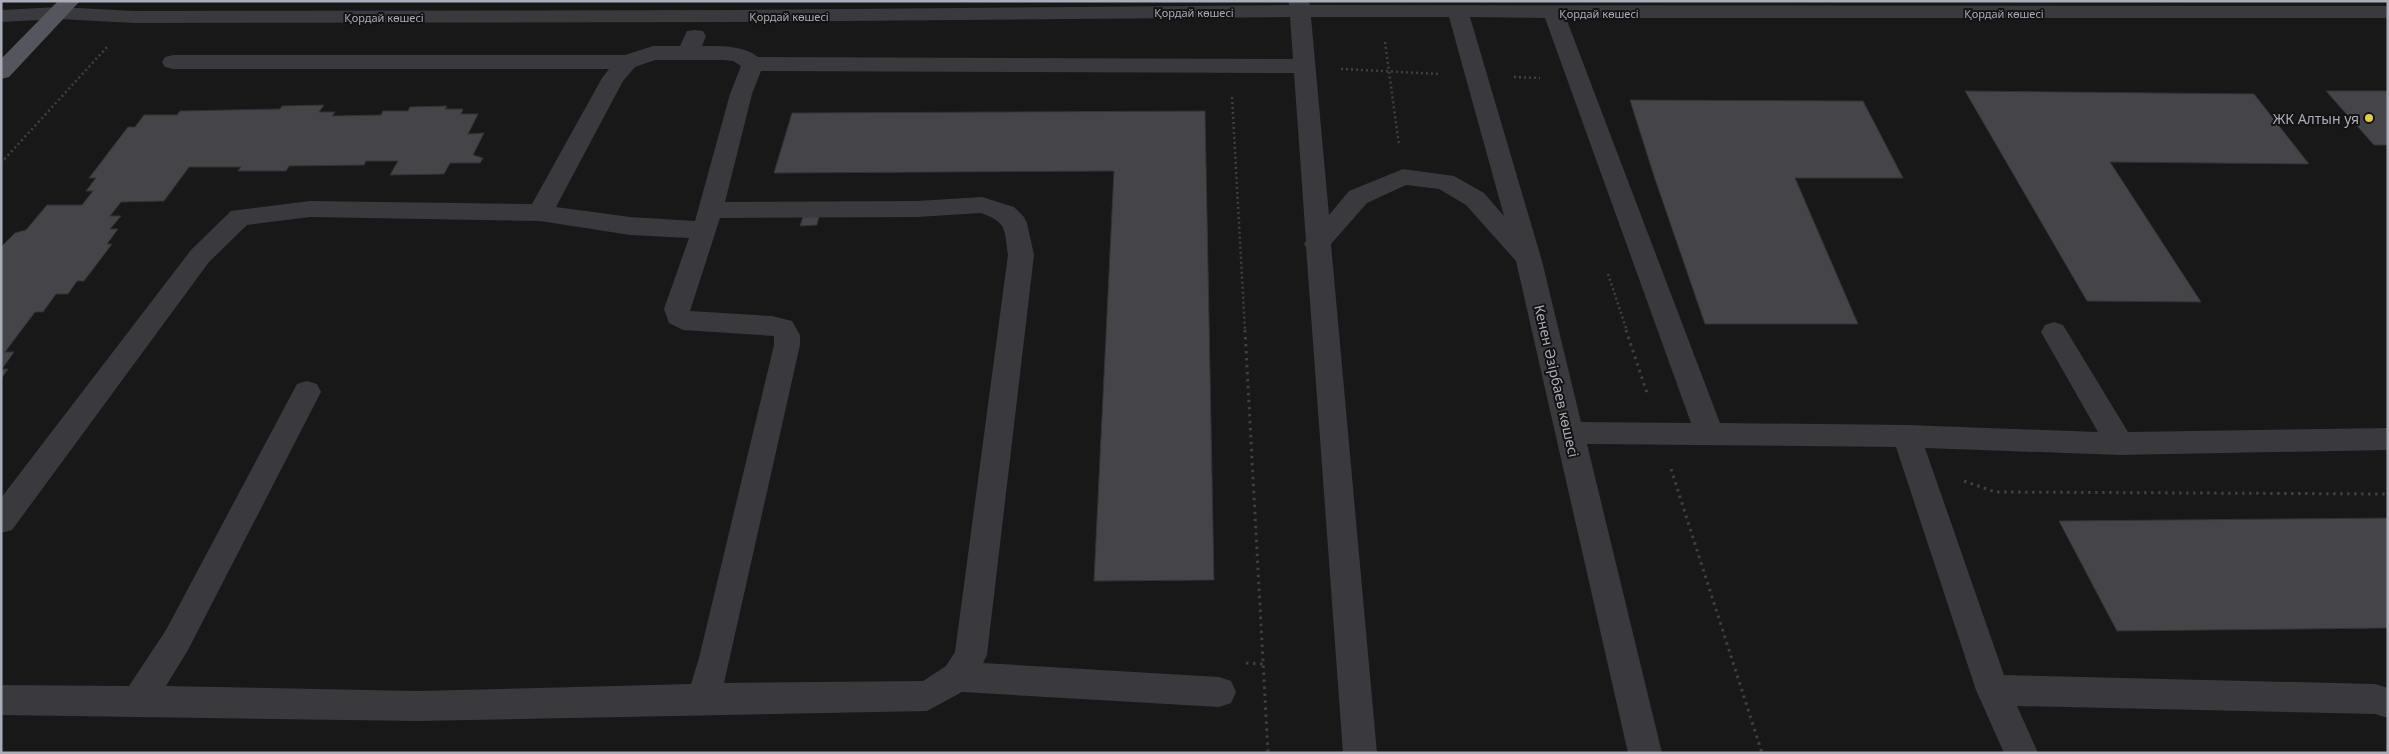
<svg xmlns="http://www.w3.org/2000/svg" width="2389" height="754" viewBox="0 0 2389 754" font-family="'Noto Sans',sans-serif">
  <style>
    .building { fill: #454549; stroke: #333235 }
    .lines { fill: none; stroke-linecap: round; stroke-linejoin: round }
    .path-far1 { stroke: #3f4045; stroke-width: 2.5; stroke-dasharray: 2 3; stroke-linecap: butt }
    .path { stroke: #3f4045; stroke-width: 3; stroke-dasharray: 2.5 4.5; stroke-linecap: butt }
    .minor { fill: #39393e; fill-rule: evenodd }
    .major { fill: #55555d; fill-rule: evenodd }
    .poi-dot { fill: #e2cc47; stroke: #131314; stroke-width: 2 }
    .labels { text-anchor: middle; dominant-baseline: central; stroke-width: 4; stroke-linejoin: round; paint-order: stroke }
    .far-street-label { font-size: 11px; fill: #abadb8; stroke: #131314 }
    .poi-label { font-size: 14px; fill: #abadb8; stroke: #131314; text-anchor: end }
    .street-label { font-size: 14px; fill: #abadb8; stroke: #131314 }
  </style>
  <rect width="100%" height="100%" fill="#181819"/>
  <path class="building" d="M1965,91L2254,94L2309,164L2110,162L2201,302L2087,301Z
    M2326,91H2388V145H2374Z
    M1630,100L1863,101L1903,178H1795L1858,324H1705L1654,176Z
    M324,105L319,112H335L332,116L381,115L383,111H408L410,107L447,106L445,109H463L461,114H478L468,134L484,133L473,155L483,158L480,163H450L444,174L390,175L398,161H366L364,165L289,166L286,171H238L241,167H189L164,201L121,202L110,216H121L110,229H118L107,244H112L84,281H77L68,294H56L43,312H35L5,352H14L2,369H8L1,379V247L15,233L26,230L47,205H82L93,191H86L96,178H89L128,127H135L144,115H177L180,111L280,109L282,106Z
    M1205,111L1214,580L1094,581L1114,171L774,173L792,113Z
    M819,216L817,225L800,226L803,217Z
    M2388,518V628L2117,631L2059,521Z"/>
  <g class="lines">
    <path class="path-far1" d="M1385,42L1399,145
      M1341,69L1440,74
      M1514,77L1540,78
      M1232,97L1245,331
      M1,163L108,46
      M1608,274L1627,331"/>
    <path class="path" d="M1245,330L1268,753
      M1626,330L1648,396
      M1671,469L1762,753
      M1964,481L1995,492L2388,494
      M1246,663L1263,664"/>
    <path class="minor" d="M1289,1H1309L1310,5L2388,6V18H1566L1720,423L1907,425L2098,432L2041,332L2045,325L2054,322L2063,325L2128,432L2388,428V450L2120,455L1925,448L2004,675L2375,684L2388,688V718L2375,714L2017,706L2038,753H2004L1976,690L1896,447L1587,444L1662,753H1628L1516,261L1466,205L1439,189L1406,185L1367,203L1331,244L1377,753H1343L1306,247L1304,244L1306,241L1294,73L761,71L752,94L725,202L917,201L982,197L1014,207L1024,217L1027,223L1034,255L987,655L983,663L1219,677L1231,681L1236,692L1231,703L1219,707L962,692L927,711L418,721L1,715V685L129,686L166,630L297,384L307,381L317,384L321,392L188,650L166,686L418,691L691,684L699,658L774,345V336L683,330L669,323L664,309L689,238L630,235L540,221L310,217L247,225L209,262L12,530L1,533V498L191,250L231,211L310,201L532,204L602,78L609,69H173L165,67L162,62L165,57L173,55H625L653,46H680L687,31L695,30L703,31L706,36L702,46C720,46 743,45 758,57L1293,59L1290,17L738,22L134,23L59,19L1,22V10L59,7L134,11L738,10L1289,5ZM1311,17H1449L1504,216L1484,193L1454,176L1403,169L1349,191L1329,215ZM1470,17L1545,18L1691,423L1581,422L1542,261ZM655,60H723L733,61L741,66L730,94L695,221L630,217L556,207L623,81L635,67ZM981,213C1008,223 1004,229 1008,255L955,652L946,666L923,681L724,683L800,345V335L792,321L772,316L690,311L720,218L917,217Z"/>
    <path class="major" d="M58,1H80L9,77L1,79V59Z"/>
  </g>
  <circle class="poi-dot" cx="2369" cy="118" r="5"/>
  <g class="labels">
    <g class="far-street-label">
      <text x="1194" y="12">Қордай көшесі</text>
      <text x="1599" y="13">Қордай көшесі</text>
      <text x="2004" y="13">Қордай көшесі</text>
      <text x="789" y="16">Қордай көшесі</text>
      <text x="384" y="17">Қордай көшесі</text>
    </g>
    <g class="poi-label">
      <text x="2359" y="118">ЖК Алтын уя</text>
    </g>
    <g class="street-label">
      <text transform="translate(1557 381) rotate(77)">Кенен Әзірбаев көшесі</text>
    </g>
  </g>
  <rect width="2389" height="754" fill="none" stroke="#abadb8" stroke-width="5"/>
</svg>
